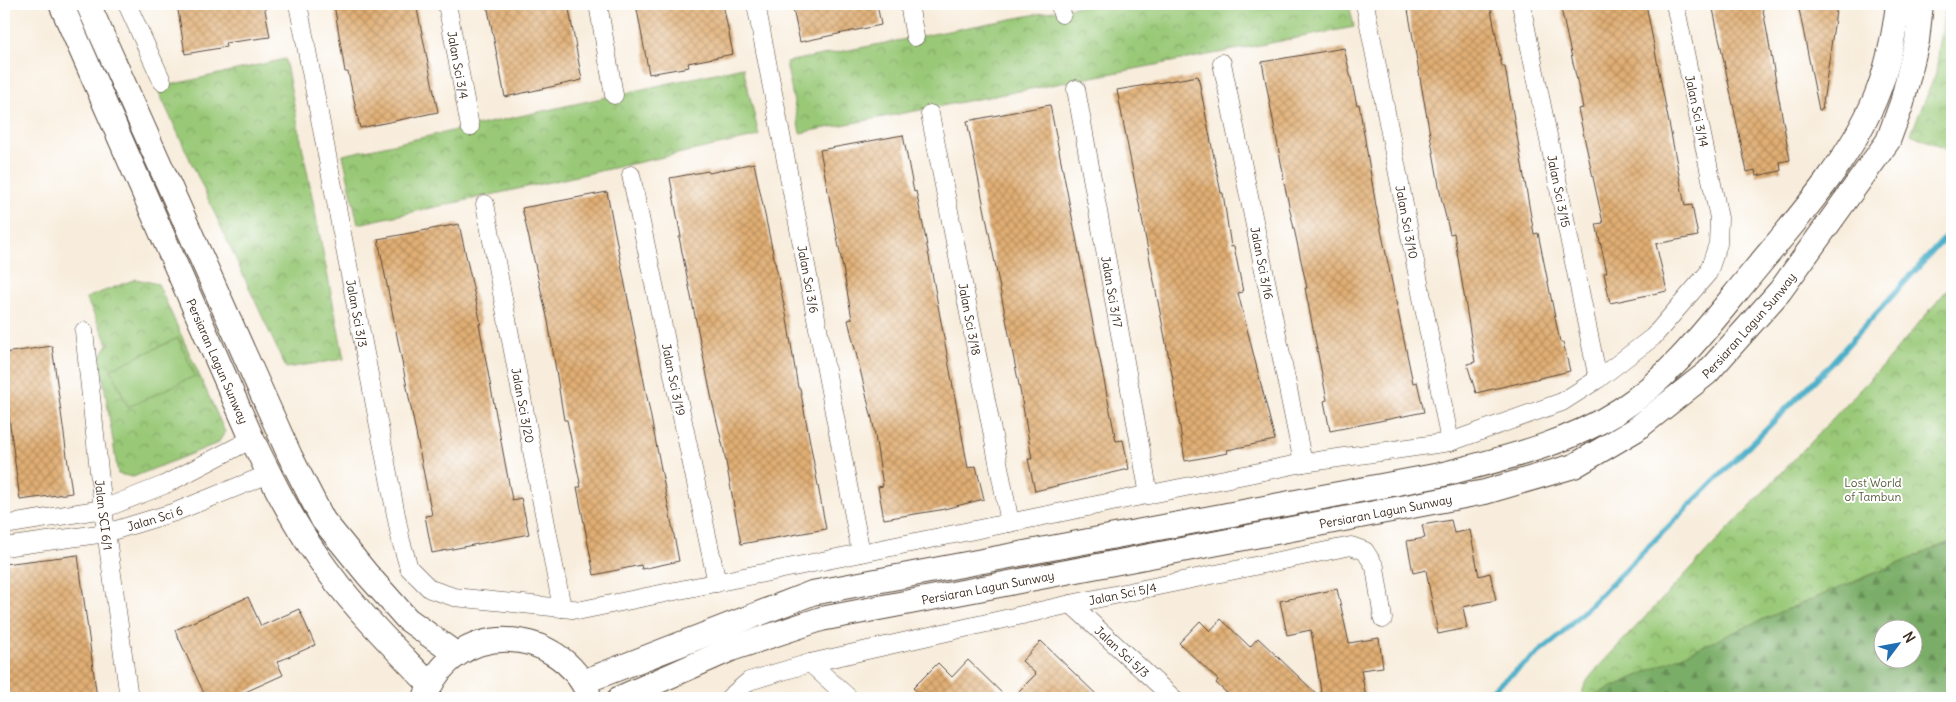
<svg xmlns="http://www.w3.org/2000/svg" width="1956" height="702" viewBox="0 0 1956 702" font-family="Delius,sans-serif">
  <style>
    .forest { fill: url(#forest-firs); stroke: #5a6c43; fill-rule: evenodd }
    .park { fill: url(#park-crowns); stroke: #6a7a4a }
    .garden { fill: #99c977; stroke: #6a7a4a }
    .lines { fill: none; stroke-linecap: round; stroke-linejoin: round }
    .stream { stroke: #49afc8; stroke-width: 5.5 }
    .building { fill: url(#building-cross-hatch) }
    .minor-casing { stroke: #57473a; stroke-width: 19 }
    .secondary-casing { stroke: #57473a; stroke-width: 26 }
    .minor { stroke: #fff; stroke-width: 18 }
    .secondary { stroke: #fff; stroke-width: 24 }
    .labels { text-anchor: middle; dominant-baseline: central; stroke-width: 4; stroke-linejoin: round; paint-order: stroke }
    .street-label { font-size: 12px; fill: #3b2a1e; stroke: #fff }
    .park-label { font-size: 12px; fill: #575a39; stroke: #fff }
  </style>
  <defs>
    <pattern id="forest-firs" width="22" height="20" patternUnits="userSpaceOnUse" patternTransform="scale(1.25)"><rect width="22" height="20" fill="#7aad68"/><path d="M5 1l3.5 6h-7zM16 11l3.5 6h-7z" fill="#658d55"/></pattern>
    <pattern id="park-crowns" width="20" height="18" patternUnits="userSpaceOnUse" patternTransform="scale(1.25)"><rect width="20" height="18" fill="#99c977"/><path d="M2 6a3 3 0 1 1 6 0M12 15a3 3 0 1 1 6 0" fill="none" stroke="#7ea361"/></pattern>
    <pattern id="building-cross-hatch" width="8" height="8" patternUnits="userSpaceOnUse" patternTransform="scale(1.25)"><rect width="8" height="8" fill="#e1af74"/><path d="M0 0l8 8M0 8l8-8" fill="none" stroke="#b88f5f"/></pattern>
  </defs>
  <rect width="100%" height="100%" fill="#fff"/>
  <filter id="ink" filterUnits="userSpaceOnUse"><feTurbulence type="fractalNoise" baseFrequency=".02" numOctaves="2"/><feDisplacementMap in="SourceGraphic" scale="10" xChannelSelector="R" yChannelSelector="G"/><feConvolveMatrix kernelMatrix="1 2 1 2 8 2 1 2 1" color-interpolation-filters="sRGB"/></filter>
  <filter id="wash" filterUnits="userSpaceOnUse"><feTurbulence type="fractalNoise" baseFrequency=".0096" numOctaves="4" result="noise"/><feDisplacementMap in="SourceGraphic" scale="20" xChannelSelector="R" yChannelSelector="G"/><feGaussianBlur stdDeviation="1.12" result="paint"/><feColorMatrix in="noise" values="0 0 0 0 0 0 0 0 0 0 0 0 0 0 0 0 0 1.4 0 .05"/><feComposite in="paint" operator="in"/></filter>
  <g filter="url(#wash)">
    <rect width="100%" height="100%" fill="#f8eddc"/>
    <path class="forest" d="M1952,541V698H1588L1754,623ZM1884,630H1914V660H1884Z"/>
    <path class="park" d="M1090,4H1349L1354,27L800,133L786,62Z
      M1945,4H1952V152L1911,134L1936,73Z
      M285,59L344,359L286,368L157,88Z
      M743,67L759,136L358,224L343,155Z
      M136,279L158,284L225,432L218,443L133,477L118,474L100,357L108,344L86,298Z
      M1952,284V541L1754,623L1588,698L1582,696C1583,683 1591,676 1599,666L1886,362Z"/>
    <path class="garden" d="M178,338L195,376L128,407L111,369Z"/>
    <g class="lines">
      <path class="stream" d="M1482,698L1557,638L1825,370L1952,230"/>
    </g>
    <g id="blocks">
      <path class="building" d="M177,4H264L270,37L225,43L226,47L185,54Z
        M334,4H416L438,112L360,128L348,72H345Z
        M487,4H568L582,80L505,97Z
        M636,4H723L733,54L688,63L689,67L649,74Z
        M792,4H877L881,25L800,42Z
        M1407,4H1490L1502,67H1505L1534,234L1538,233L1560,342H1563L1570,371L1476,393L1467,364L1475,362L1454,233L1450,234L1441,197Z
        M1560,4H1646L1685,206L1692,205L1698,236L1656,244L1667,291L1610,303L1604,273L1607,272L1596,224L1603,223L1578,109L1583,108Z
        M1712,4H1762L1790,160L1780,162L1781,171L1756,176L1755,170L1747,172Z
        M1798,4H1837L1822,110H1819Z
        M1344,48L1357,105L1359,104L1376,206L1413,383L1417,382L1424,412L1330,431L1324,401L1327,400L1305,288H1307L1283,178H1284L1262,62Z
        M1198,76L1221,193H1223L1231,247L1234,246L1243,292L1238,293L1275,440L1227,450L1228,453L1185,461L1172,374L1117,90Z
        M1050,105L1116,441L1123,440L1129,469L1035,491L1028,459H1032L1021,395L967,121Z
        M903,135L914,192L916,191L925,235L968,468L976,466L984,499L940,510L884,519L878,487L883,486L873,423L848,320L852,319L843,268L820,150Z
        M754,163L787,319L798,388H800L826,529L741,544L724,451L713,405L679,237H681L670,178L708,171L709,173Z
        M607,192L679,561L642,569L641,565L594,575L577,487H581L567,420H564L548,321L522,208Z
        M459,224L481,324H479L512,500L521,498L529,534L432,553L425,516L432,515L378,239Z
        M52,346L72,493L20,500L4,380V353Z
        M1451,520L1454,533L1470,530L1479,576L1490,573L1496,600L1463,607L1467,628L1438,634L1426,570L1413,573L1407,541L1425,538L1422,525Z
        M78,555L97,698H4V564Z
        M1337,589L1349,643L1379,638L1383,667L1361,670L1366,698H1322L1311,630L1287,635L1280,601Z
        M248,597L261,626L299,609L315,645L277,662L283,675L232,698H206L175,630Z
        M1221,619L1250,647L1258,638L1321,698H1232L1216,683L1218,680L1179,643L1200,621L1210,631Z
        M1041,641L1100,698H1012L1036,674L1022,661Z
        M968,660L1007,698H924L913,688L938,663L952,677Z"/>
    </g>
  </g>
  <g filter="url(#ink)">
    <use href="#blocks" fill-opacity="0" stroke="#57473a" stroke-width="1"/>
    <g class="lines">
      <defs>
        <g id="minor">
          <path d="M127,4L162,81"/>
          <path id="s1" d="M298,4L401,541L409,568L430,589L454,597L582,610L1303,463L1450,442L1562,402L1598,379L1653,337L1708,273L1718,244L1719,218L1675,4"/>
          <path id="s2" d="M447,4L470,127"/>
          <path d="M598,4L614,95"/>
          <path id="s3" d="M756,4L861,553"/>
          <path d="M909,4L915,37"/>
          <path d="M1060,4L1062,14"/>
          <path id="s4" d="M1365,4L1450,442"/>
          <path id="s5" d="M1521,4L1598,379"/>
          <path id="s6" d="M1222,63L1303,463"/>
          <path id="s7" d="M1076,89L1149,495"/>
          <path id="s8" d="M930,114L1010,523"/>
          <path id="s9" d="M631,175L717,583"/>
          <path id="s10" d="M485,204L562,608"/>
          <path id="s11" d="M84,331L103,509L129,698"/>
          <path d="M4,525L103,509L164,485L252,439"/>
          <path id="s12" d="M4,547L106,533L175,512L269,474"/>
          <path id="s13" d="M1071,604L1173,698"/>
          <path d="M810,663L849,698"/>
          <path id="s14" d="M729,698L749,681L810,663L1071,604L1351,546L1365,551L1375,567L1383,619"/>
        </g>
        <g id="secondary">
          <path id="s15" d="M61,4L252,439C272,480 291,519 317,556C349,603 391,644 430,685"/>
          <path d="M88,4L290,456L323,520L367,574L407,619L457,655"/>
          <path d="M583,682L812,593L1440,475C1501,459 1566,445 1620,410C1672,376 1710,324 1749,277C1794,222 1847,165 1875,99C1888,68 1894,37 1898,4"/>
          <path d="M425,698C453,619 560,622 590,698"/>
          <path id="s16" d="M620,698L731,649L821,619L1485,492L1574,466L1635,430L1707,373L1780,291L1888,141L1902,103L1917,41L1921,4"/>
        </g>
      </defs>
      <use href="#minor" class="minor-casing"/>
      <use href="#secondary" class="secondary-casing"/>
      <use href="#minor" class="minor"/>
      <use href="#secondary" class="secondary"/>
    </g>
  </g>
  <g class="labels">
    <g class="street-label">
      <text stroke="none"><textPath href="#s2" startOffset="62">Jalan Sci 3/4</textPath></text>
      <text transform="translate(1697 111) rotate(78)">Jalan Sci 3/14</text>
      <text stroke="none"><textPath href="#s5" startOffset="191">Jalan Sci 3/15</textPath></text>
      <text stroke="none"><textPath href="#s4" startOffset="222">Jalan Sci 3/10</textPath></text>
      <text stroke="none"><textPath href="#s6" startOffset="204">Jalan Sci 3/16</textPath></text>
      <text stroke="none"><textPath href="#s3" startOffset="280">Jalan Sci 3/6</textPath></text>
      <text stroke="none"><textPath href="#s7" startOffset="206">Jalan Sci 3/17</textPath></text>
      <text stroke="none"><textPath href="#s1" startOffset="315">Jalan Sci 3/3</textPath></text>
      <text stroke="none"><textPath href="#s8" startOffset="209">Jalan Sci 3/18</textPath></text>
      <text stroke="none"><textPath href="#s16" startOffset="1211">Persiaran Lagun Sunway</textPath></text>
      <text stroke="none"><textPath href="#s15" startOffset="390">Persiaran Lagun Sunway</textPath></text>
      <text stroke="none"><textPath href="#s9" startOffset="209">Jalan Sci 3/19</textPath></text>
      <text stroke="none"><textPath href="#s10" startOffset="205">Jalan Sci 3/20</textPath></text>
      <text stroke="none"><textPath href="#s16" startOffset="791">Persiaran Lagun Sunway</textPath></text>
      <text stroke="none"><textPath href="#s11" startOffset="185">Jalan SCI 6/1</textPath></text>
      <text stroke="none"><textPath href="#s12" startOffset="154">Jalan Sci 6</textPath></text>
      <text stroke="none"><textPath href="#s16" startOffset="386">Persiaran Lagun Sunway</textPath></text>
      <text stroke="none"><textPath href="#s14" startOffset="410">Jalan Sci 5/4</textPath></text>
      <text stroke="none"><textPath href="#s13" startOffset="70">Jalan Sci 5/3</textPath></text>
    </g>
    <g class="park-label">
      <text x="1873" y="482">Lost World<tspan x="1873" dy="14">of Tambun</tspan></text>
    </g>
  </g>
  <rect width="1956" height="702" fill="none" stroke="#fff" stroke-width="20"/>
  <g transform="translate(1898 644) rotate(58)"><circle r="24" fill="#ffffff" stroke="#b1aaa5"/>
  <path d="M0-4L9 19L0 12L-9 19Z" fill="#1f6fb2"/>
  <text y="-8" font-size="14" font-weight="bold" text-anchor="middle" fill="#3b2a1e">N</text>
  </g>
</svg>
